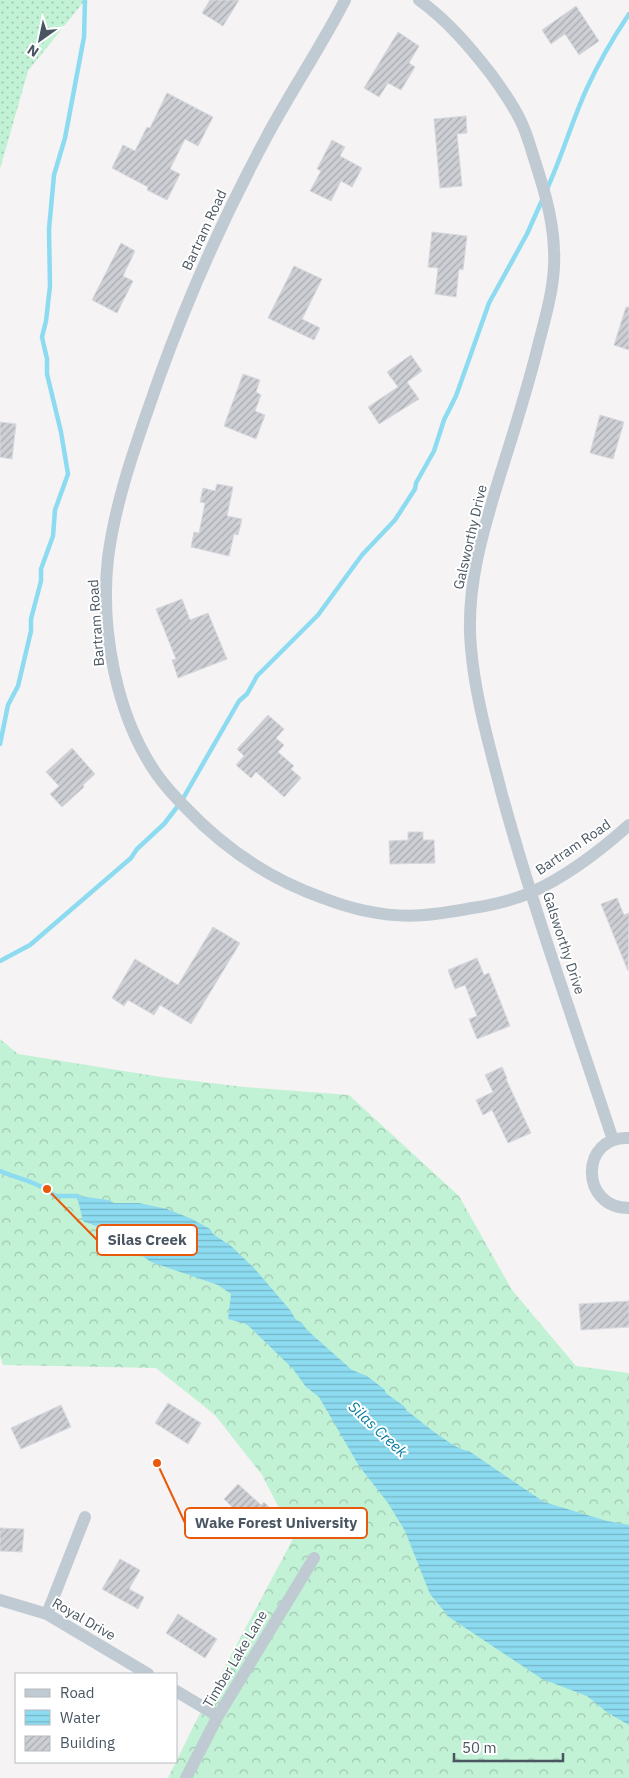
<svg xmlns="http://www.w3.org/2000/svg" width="629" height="1778" viewBox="0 0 629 1778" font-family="'IBM Plex Sans',sans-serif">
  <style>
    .grass { fill: url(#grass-dots) }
    .forest { fill: url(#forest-crowns) }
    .water { fill: url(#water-rules) }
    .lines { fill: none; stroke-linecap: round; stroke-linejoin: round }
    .stream { stroke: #8ddbf0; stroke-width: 4.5 }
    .building { fill: url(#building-hatch); stroke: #d7d9de }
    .street { stroke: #c0cad2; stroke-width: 12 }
    .labels { text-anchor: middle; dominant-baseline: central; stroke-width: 4; stroke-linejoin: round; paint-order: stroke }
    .street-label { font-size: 14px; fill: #495661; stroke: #fff }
    .water-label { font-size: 15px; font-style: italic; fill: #087e9e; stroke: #fff }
    .leader { fill: none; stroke: #e8590c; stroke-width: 2 }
    .callout-dot { fill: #e8590c; stroke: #fff; stroke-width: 2 }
    .callout { fill: #fff; stroke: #e8590c; stroke-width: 2 }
    .callout-label { font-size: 15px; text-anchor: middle; font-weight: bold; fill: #495661 }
  </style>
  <defs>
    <pattern id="grass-dots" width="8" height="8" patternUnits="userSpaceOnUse" patternTransform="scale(1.25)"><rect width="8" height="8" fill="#c2f2d5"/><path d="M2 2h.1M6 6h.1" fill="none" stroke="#a0c7b0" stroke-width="1.8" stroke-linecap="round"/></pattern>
    <pattern id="forest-crowns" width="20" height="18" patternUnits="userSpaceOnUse" patternTransform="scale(1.25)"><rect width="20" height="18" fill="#c2f2d5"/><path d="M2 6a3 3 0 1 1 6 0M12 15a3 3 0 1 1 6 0" fill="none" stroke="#a0c7b0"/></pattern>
    <pattern id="water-rules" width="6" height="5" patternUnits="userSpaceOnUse" patternTransform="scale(1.25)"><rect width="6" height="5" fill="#8ddbf0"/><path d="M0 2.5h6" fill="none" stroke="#75b4c6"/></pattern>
    <pattern id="building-hatch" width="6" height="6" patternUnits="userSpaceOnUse" patternTransform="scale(1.25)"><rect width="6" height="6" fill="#cdcfd5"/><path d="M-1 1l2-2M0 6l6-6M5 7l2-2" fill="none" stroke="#a8abb0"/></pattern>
  </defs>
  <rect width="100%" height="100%" fill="#f5f3f3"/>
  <path class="grass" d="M0,0H85L28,71L0,169Z"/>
  <path class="forest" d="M0,1039L18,1054L161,1077L244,1087L349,1095L459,1196L512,1290L576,1366L629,1373V1778H168L194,1725L294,1537L262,1475L215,1415L156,1368L3,1365L0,1356Z"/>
  <path class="water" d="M77,1196L109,1200L114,1203H139L167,1209L192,1219L210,1229L213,1234L231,1246L254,1268L290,1310L296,1320L301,1322L308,1331L352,1370L367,1376L384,1389L387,1394L404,1406L407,1411C421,1421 454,1450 469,1451L544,1502L607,1521L629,1525V1725L608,1713L587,1696L542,1679L449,1617L430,1594L405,1531L388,1503L359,1466L319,1397L306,1387L293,1369L252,1329L246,1324L228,1319L231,1294L218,1285L151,1262L116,1238H110L98,1227L83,1221Z"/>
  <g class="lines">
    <path class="stream" d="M547,189C562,156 572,121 587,88C599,62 613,38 629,14
      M0,744L8,705L18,686L31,631V619L41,581V569L53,536L55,510L68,474L61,432L47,374V359L42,337L46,321L50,286L49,229L54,175L65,138L84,37L85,0
      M0,961L30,945L131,858L137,849L164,824L181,802L239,701L247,694L257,676L318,615L362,555L395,520L415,489L416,483L434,451L444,420L456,396L489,303L527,234L543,198
      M0,1171C19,1179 39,1182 55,1196H77L82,1199"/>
  </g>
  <path class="building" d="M210,0H239L223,26L202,13Z
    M576,6L599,41L579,55L565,34L551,44L542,30Z
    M398,32L419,46L409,63L415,67L401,90L388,83L379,97L364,88Z
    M167,93L213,117L198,146L185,139L170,169L180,174L167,200L147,190L148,187L112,168L123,145L135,151L147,127L150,128Z
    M466,116L467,133L457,134L462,186L440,188L434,119Z
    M332,140L345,147L340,156L362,168L352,187L341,181L331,201L310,191L321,171L317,169Z
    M432,232L467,236L463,270L459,269L456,297L435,294L438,268L428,267Z
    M121,243L135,251L123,276L133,281L117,313L92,300Z
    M294,266L322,279L302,319L320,328L314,340L268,318Z
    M626,307H629V350L614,345Z
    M411,355L422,371L407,382L419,399L379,424L368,407L398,387L387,372Z
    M243,374L260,380L256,392L261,395L255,411L265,415L256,439L224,426Z
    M600,415L624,422L613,459L590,453Z
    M0,422L16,424L12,459L0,457Z
    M217,484L233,487L227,516L242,519L238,535L234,534L229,556L191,547L194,532L199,533L205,503L200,502L203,488L215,491Z
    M182,599L190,620L208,613L227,659L178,678L172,660L176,659L156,609Z
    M268,715L284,729L276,738L284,745L278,752L294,766L291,769L301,778L284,797L256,772L251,778L236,765L244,756L237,749Z
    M72,748L95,774L83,785L84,787L62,807L50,794L59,786L46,772Z
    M408,832H423V840H434L435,863L390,864L389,841L408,840Z
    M617,898L624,915L629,913L628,971L601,904Z
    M213,927L240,943L191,1024L160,1005L154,1015L128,1000L124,1006L112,998L135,959L178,985Z
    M477,958L484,975L489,973L510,1026L477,1039L469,1019L477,1016L465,985L455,989L448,970Z
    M502,1067L507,1078L506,1079L531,1133L508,1143L492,1110L483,1115L476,1100L493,1092L485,1075Z
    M629,1301V1327L581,1330L579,1304Z
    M168,1403L201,1423L188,1444L155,1423Z
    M61,1405L71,1427L21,1449L11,1428Z
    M238,1484L261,1505L264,1502L273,1511L255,1530L224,1499Z
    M0,1528L24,1529L22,1552L0,1551Z
    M120,1559L140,1570L129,1589L144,1597L138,1609L102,1589Z
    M178,1614L217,1639L205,1658L166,1633Z"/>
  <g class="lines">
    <path class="street" d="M345,0C321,47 291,91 266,138C224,216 189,295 159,378C139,436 116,496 108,558C100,629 116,717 158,776C166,787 176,798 186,808C224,848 269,879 323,898C354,910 391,918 424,915C440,914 456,911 472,908C492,905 514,900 532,892C567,876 600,851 629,825
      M419,0C448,21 469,46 491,74C503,91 515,107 523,126C527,135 530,145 533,155C543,186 553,217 554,250C556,282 546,315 538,346C528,387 515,428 502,469C484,527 465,587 471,648C475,696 489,744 501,791C533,909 575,1024 613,1140
      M629,1138C580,1135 579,1208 629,1208
      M0,1600L47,1614L148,1674
      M47,1614L85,1517
      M176,1691L218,1716
      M186,1778L218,1716L314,1558"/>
  </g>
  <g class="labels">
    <g class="street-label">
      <text transform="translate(204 230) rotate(-65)">Bartram Road</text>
      <text transform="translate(470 537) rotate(-77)">Galsworthy Drive</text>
      <text transform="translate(96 623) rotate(-94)">Bartram Road</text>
      <text transform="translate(573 847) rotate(-34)">Bartram Road</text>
      <text transform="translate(564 943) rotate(72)">Galsworthy Drive</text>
      <text transform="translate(84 1619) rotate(30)">Royal Drive</text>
      <text transform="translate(235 1659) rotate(-59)">Timber Lake Lane</text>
    </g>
    <g class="water-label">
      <text transform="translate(378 1429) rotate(43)">Silas Creek</text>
    </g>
  </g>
  <path class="leader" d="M47 1189L97 1240M157 1463L185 1523"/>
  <g class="callout-dot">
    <circle cx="47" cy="1189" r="5"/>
    <circle cx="157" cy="1463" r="5"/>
  </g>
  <g class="callout">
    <rect x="97" y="1225" width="100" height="30" rx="5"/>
    <rect x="185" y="1508" width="182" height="30" rx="5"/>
  </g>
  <g class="callout-label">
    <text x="147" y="1245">Silas Creek</text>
    <text x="276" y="1528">Wake Forest University</text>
  </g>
  <rect x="15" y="1673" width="162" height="90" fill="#ffffff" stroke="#b6bbc0"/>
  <rect x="25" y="1689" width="25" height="8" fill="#c0cad2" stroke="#b6bbc0"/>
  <text x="60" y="1698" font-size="15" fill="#495661">Road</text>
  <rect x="25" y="1710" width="25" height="15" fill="url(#water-rules)" stroke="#b6bbc0"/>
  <text x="60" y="1723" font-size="15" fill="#495661">Water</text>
  <rect x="25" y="1736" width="25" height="15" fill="url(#building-hatch)" stroke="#b6bbc0"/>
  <text x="60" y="1748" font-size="15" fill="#495661">Building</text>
  <g transform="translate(40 40) rotate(213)" stroke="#ffffff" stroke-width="4" paint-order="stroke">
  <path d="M0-4L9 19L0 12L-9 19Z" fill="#495661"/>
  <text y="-8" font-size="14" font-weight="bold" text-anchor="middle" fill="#495661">N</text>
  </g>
  <path d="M454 1753v8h109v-8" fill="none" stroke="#495661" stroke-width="2.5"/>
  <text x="462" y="1753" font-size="15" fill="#495661" stroke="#ffffff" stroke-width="4" paint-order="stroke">50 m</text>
</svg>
